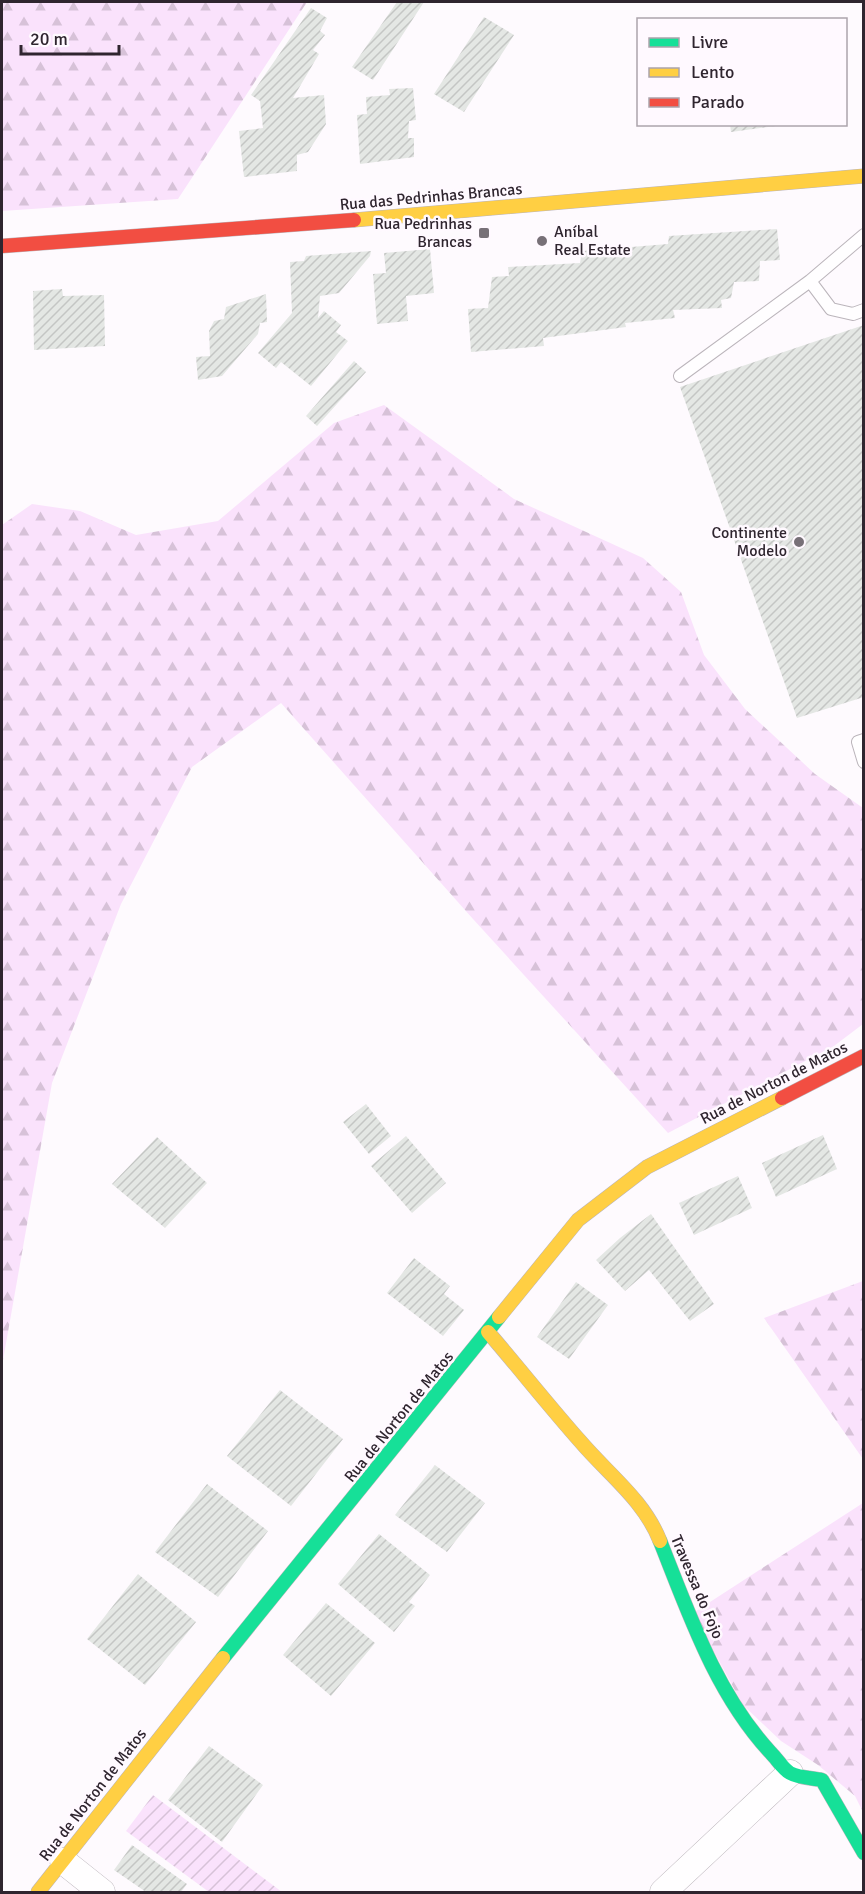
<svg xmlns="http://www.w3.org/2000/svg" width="865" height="1894" viewBox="0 0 865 1894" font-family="Signika,sans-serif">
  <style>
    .forest { fill: url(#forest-firs) }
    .garden { fill: url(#garden-furrows) }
    .building { fill: url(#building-hatch) }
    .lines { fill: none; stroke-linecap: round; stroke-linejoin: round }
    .lane-casing { stroke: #bbb5bb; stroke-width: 14 }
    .street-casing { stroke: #bbb5bb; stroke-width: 27 }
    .fast-casing { stroke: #bbb5bb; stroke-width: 15 }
    .slow-casing { stroke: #bbb5bb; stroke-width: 15 }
    .jam-casing { stroke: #bbb5bb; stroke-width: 15 }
    .lane { stroke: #fffeff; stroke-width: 12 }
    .street { stroke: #fffeff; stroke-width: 26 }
    .fast { stroke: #16e098; stroke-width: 14 }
    .slow { stroke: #ffcf43; stroke-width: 14 }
    .jam { stroke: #f24e42; stroke-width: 14 }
    .poi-dot { fill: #777077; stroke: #fff9ff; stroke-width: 2 }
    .labels { text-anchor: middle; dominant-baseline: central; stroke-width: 5; stroke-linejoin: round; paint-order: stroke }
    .street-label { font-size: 16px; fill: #2f252f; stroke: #fff9ff }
    .poi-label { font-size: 16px; fill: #2f252f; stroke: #fff9ff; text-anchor: end }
  </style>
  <defs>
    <pattern id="forest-firs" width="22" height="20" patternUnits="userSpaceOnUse" patternTransform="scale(1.5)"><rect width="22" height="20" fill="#fae2fc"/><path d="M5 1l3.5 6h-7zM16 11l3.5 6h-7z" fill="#d7c2d8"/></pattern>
    <pattern id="garden-furrows" width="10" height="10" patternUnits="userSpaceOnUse" patternTransform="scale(1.5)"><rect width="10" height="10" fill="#fae2fc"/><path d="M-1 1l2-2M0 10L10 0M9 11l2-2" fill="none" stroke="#d7c2d8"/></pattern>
    <pattern id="building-hatch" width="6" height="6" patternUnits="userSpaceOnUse" patternTransform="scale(1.5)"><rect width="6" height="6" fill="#e4e7e4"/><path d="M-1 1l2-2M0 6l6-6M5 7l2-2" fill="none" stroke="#c4c6c4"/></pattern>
  </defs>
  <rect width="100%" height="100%" fill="#fefafe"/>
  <path class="forest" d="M2,2H307L178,199L2,211Z
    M384,405L514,499L643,558L681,592L704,655L745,709L815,774L863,808V1024L834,1046L668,1133L473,919L281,703L192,767L121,904L52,1083L2,1366V525L32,504L80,511L136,535L218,521L334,423Z
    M863,1281H864L863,1459L764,1318Z
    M863,1503V1812L855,1796L818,1765L781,1741L743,1705L693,1613Z"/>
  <path class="garden" d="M153,1795L282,1892H209L126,1831Z"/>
  <path class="building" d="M397,2H424L373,80L352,67Z
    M311,8L327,18L320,31L325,35L313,50L319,54L293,98L324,95L326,124L308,152L297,155V171L244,177L239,131L263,128L260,101L251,95Z
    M484,17L514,35L464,112L434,94Z
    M413,88L416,120L409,121L408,138H414V157L360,164L357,115L367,114L366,97L390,95L389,89Z
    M730,124H776V126L731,132Z
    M777,229L780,260L760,261L759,281L734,282L731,298L721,300L722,308L673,310L675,318L625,323L626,327L543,338L544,346L471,352L468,309L488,308L492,277L509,276L508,267L580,263L582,251L668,244L669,236Z
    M430,249L434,293L406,296L408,321L377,324L373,274L386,273L384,253Z
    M371,251L370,256L339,293L320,296L318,318L324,311L341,325L336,332L348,341L311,386L281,362L276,368L258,353L292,313L290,262L304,261L306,256Z
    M62,289L63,296L104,295L105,346L34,350L33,291Z
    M266,294L267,322L260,323L258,334L222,376L198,380L196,357L210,356L209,331L214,321L224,319L226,307Z
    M864,325V697L797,718L680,387Z
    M354,361L366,372L317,426L306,416Z
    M366,1104L391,1136L369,1154L343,1122Z
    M823,1135L837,1169L776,1197L762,1163Z
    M406,1136L446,1183L412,1213L371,1166Z
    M157,1137L207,1183L165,1228L112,1184Z
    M738,1176L752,1208L694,1235L679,1203Z
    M651,1214L714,1304L690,1321L649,1270L625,1291L596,1260L620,1238Z
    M414,1258L450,1286L444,1294L464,1310L443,1336L387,1293Z
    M576,1282L608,1305L569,1359L537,1337Z
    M280,1390L343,1439L291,1506L227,1456Z
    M435,1465L485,1503L447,1552L395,1515Z
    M207,1484L268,1531L218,1597L155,1552Z
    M379,1534L430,1575L409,1602L415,1606L394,1632L338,1584Z
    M138,1574L196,1622L145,1685L87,1639Z
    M326,1603L375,1643L331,1696L283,1655Z
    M209,1746L263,1785L222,1842L168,1800Z
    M132,1845L187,1884L181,1892H146L114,1870Z"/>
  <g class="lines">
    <defs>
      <path id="lane" d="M864,235L810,281L831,309L853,314L864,310
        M680,376L810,281
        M864,740L858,742L864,762"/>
      <path id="street" d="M63,1861L102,1892
        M663,1892L790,1773"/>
      <path id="fast" d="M660,1541C689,1614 716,1694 771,1753C777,1759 783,1769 790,1773C799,1778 813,1778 822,1780L864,1853
        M223,1658L499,1317"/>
      <path id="slow" d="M354,220L864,176
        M499,1317L578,1220L647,1167L782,1098
        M488,1332C519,1368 549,1406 580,1441C608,1474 644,1500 660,1541
        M38,1892L223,1658"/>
      <path id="jam" d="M2,246L354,220
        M782,1098L864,1056"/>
    </defs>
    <use href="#lane" class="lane-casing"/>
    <use href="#street" class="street-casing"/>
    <use href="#fast" class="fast-casing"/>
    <use href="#slow" class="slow-casing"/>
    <use href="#jam" class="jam-casing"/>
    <use href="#lane" class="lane"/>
    <use href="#street" class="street"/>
    <use href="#fast" class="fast"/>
    <use href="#slow" class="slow"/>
    <use href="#jam" class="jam"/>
  </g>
  <g class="poi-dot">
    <rect x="478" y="227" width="12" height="12" rx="3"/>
    <circle cx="542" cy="241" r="6"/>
    <circle cx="799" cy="542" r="6"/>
  </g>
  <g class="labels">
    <g class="street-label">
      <text transform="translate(431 197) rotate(-5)">Rua das Pedrinhas Brancas</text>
      <text transform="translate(774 1083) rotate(-27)">Rua de Norton de Matos</text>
      <text transform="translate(399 1417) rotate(-51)">Rua de Norton de Matos</text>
      <text transform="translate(697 1587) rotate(67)">Travessa do Fojo</text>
      <text transform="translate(93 1795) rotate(-52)">Rua de Norton de Matos</text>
    </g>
    <g class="poi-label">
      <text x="472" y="224">Rua Pedrinhas<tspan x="472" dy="18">Brancas</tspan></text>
      <text x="554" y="232" text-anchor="start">Aníbal<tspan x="554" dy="18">Real Estate</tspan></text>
      <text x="787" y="533">Continente<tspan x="787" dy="18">Modelo</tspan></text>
    </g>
  </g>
  <rect width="865" height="1894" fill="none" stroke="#2f252f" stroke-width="6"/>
  <rect x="637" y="18" width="210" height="108" fill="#fff9ff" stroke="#aca4ac" stroke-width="1.5"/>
  <rect x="649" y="38" width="30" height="9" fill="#16e098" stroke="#aca4ac" stroke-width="1.5"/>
  <text x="691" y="48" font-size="18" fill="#2f252f">Livre</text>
  <rect x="649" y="68" width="30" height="9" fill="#ffcf43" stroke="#aca4ac" stroke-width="1.5"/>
  <text x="691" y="78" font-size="18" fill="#2f252f">Lento</text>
  <rect x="649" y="98" width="30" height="9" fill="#f24e42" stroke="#aca4ac" stroke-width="1.5"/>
  <text x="691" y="108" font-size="18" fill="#2f252f">Parado</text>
  <path d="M21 45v9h98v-9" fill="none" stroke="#2f252f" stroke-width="3"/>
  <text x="30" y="45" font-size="18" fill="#2f252f" stroke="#fff9ff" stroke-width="4.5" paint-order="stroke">20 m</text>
</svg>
